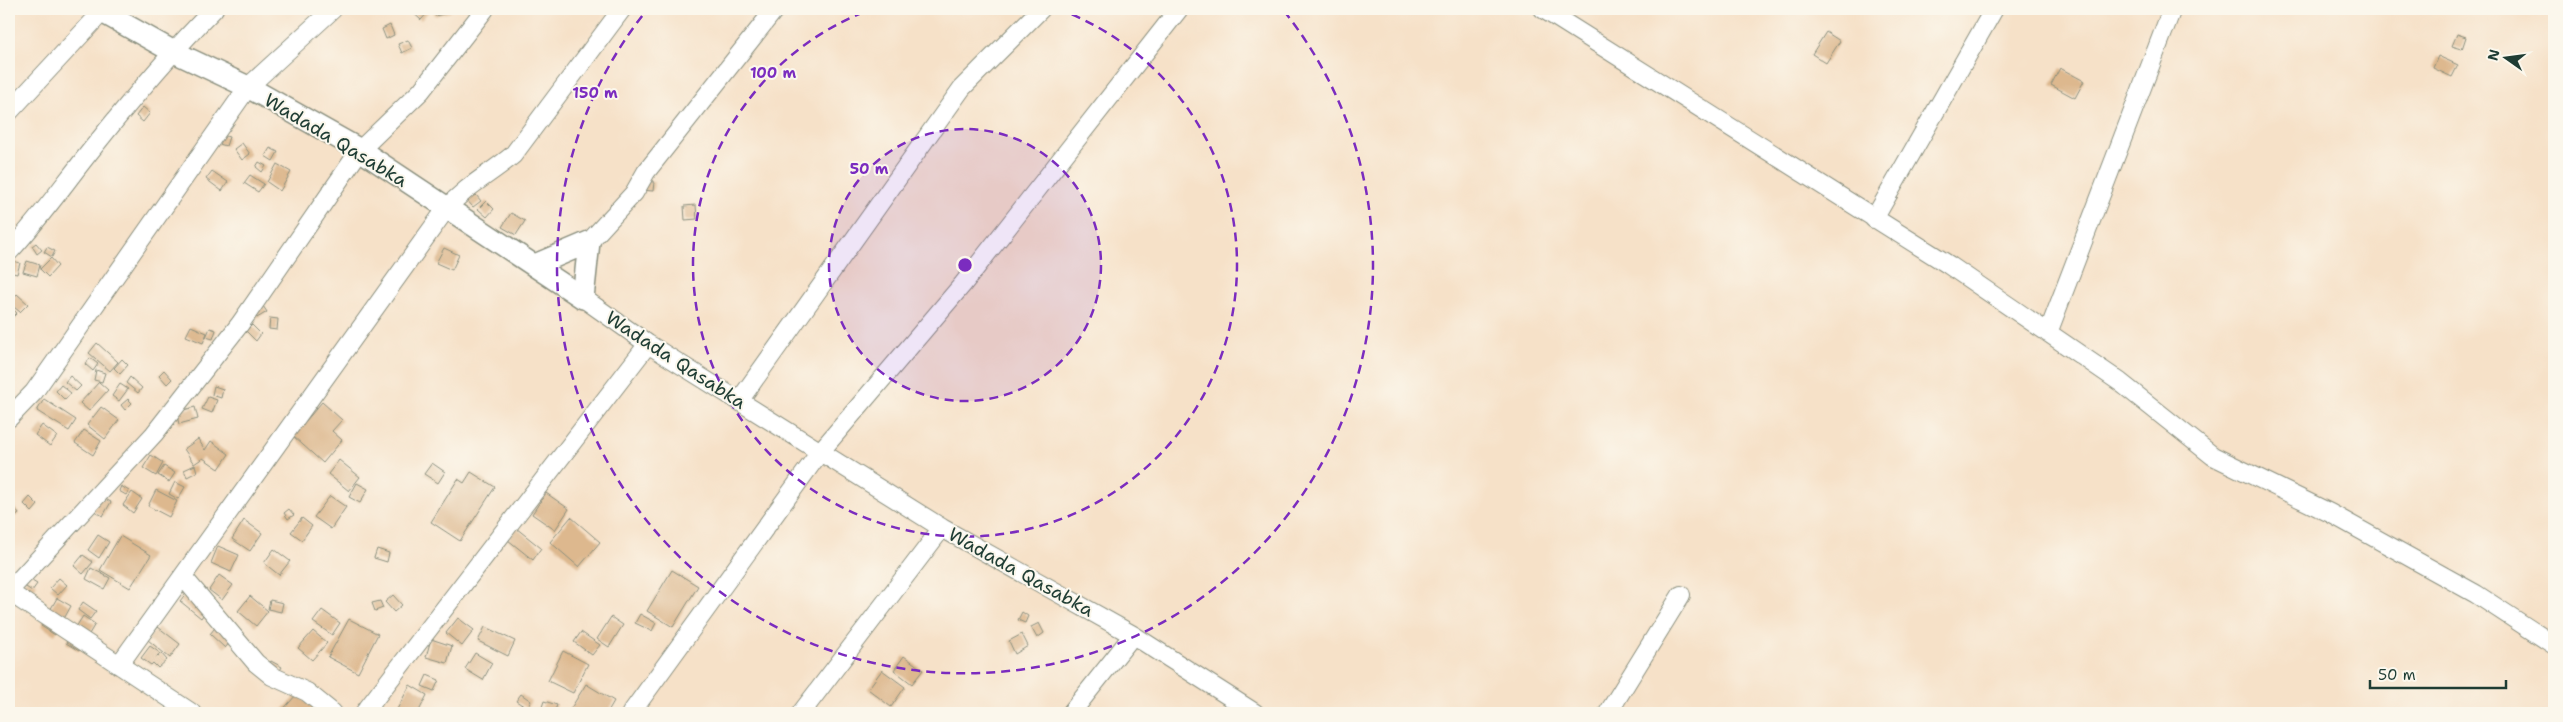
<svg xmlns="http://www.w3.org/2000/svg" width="2563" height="722" viewBox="0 0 2563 722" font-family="'Shantell Sans',sans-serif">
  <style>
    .building { fill: #ddb88e }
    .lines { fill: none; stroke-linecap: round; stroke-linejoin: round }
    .minor-casing { stroke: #8a8f7e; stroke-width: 20 }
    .tertiary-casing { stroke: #8a8f7e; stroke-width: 24 }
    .minor { stroke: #fff; stroke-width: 18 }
    .tertiary { stroke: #fff; stroke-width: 21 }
    .ring { fill: none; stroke: #7b2cbf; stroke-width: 2.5; stroke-dasharray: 9 6 }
    .labels { text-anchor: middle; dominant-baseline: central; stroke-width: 4; stroke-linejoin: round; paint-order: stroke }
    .street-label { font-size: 19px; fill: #1f3d34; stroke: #fbf7ec }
    .centre { fill: #7b2cbf; stroke: #fbf7ec; stroke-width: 2.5 }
    .ring-label { font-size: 15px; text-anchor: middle; font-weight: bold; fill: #7b2cbf; stroke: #fbf7ec; stroke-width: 4; stroke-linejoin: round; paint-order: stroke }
  </style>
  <rect width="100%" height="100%" fill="#fbf7ec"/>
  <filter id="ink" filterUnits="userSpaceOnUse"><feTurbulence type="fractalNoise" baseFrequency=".02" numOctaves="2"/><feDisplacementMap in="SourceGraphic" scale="10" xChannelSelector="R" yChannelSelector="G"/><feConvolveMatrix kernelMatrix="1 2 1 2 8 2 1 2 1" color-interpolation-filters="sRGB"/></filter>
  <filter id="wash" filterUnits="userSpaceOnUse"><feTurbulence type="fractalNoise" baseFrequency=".0096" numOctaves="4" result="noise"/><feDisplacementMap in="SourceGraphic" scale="20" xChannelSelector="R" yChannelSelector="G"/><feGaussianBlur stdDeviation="1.12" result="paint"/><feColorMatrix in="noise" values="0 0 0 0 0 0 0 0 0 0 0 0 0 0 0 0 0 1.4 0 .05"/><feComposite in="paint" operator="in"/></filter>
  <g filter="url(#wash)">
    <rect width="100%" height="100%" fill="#f6e1c8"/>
    <g id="blocks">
      <path class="building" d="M409,9H429L430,10L421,20Z
        M433,9H450L451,12L435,16Z
        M390,25L394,35L386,39L382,29Z
        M1826,32L1840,41L1826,63L1812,54Z
        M2457,34L2466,37L2462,49L2452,46Z
        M408,40L412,48L402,53L398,44Z
        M2438,56L2458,65L2452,77L2433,68Z
        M2060,68L2084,81L2075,98L2051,85Z
        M143,107L150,113L143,122L136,116Z
        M219,134L229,137L226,146L216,143Z
        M242,143L250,154L242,160L234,149Z
        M270,148L278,152L273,161L265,156Z
        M259,162L266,166L262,172L256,167Z
        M277,164L291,172L280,191L267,182Z
        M212,171L228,182L222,191L206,179Z
        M250,175L264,184L258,192L244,183Z
        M642,181L654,182L653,191L641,190Z
        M472,190L481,201L473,207L464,197Z
        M486,201L494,209L487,217L478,209Z
        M696,205L697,219L685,220L684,206Z
        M511,213L525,221L516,235L502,227Z
        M36,243L42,250L37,254L32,246Z
        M47,247L55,251L52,257L44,252Z
        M444,248L459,255L452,270L436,263Z
        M51,258L58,266L48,277L40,269Z
        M9,260L20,263L17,274L9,272Z
        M27,261L40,265L37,276L23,272Z
        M17,294L28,304L20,312L9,303Z
        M261,303L267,312L257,318L251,309Z
        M9,306L17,313L11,319L9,317Z
        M270,318L278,319L277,330L269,329Z
        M252,325L261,334L256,341L246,331Z
        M191,326L207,333L203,343L186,336Z
        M210,328L216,330L213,339L206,337Z
        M97,343L118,362L110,371L89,353Z
        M90,358L98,364L93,371L85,364Z
        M122,359L128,365L120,374L114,368Z
        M96,370L105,373L102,382L94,380Z
        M164,370L172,379L167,384L159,375Z
        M70,376L81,386L76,391L65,382Z
        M130,377L142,388L138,393L126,383Z
        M99,382L108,390L89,411L80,403Z
        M120,384L128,389L119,401L112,396Z
        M61,385L71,393L65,400L56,391Z
        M214,386L223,389L221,398L212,395Z
        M208,397L217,400L212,413L202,409Z
        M44,399L76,420L69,431L37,411Z
        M128,399L132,403L125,410L121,405Z
        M322,402L342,420L332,431L342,440L323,463L293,436Z
        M101,407L119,420L105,439L87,425Z
        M195,407L198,419L179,424L176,412Z
        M42,425L57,436L50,446L35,435Z
        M84,430L101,441L93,455L75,443Z
        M198,439L205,450L211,441L229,454L219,469L203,458L194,464L184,449Z
        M151,455L163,463L156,476L143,468Z
        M339,460L360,477L349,491L328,474Z
        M432,463L445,472L438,483L424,474Z
        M195,465L197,472L187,477L184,470Z
        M164,466L175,473L169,482L158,475Z
        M471,472L495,487L460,541L431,522L458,479L464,483Z
        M175,482L185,487L178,499L169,494Z
        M357,483L368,489L360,503L349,497Z
        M121,486L129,491L126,495L119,491Z
        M156,490L177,501L169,517L148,506Z
        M132,492L142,499L133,513L123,505Z
        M546,493L569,509L555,530L532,514Z
        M99,496L111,502L103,516L91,509Z
        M330,496L346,507L331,529L314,517Z
        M30,497L38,505L32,512L24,504Z
        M12,504L19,514L12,519L9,515V506Z
        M289,509L294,515L288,519L284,513Z
        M571,517L600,542L579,567L550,542Z
        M302,518L312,526L302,540L291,532Z
        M244,520L262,533L250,551L232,539Z
        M516,528L541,548L533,560L508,540Z
        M98,535L109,542L99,558L88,550Z
        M120,536L151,555L130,588L100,570Z
        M218,546L239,555L231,572L211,563Z
        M274,549L290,561L279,575L264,563Z
        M377,549L389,553L387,562L374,558Z
        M83,555L93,562L83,574L74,566Z
        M91,568L110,578L104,589L86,579Z
        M672,570L698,586L673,627L647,611Z
        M219,575L233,585L222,600L209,590Z
        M27,578L37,584L32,591L23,585Z
        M59,578L67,585L58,595L50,588Z
        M187,592L208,608L201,618L180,601Z
        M393,595L402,605L394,612L385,602Z
        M250,596L268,611L256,626L238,611Z
        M57,598L71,606L55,635L41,626Z
        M270,600L283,603L281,612L268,609Z
        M380,601L383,608L375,611L372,603Z
        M83,602L96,611L90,619L78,610Z
        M322,610L340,623L332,635L313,622Z
        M1022,612L1028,616L1025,623L1018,620Z
        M640,614L656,623L652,631L635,623Z
        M83,616L95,624L79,651L66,643Z
        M611,617L623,625L609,647L597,639Z
        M223,618L239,632L225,648L210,634Z
        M458,618L474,630L462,646L446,633Z
        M349,619L378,634L358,673L328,657Z
        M1039,623L1044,633L1037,638L1031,627Z
        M158,627L180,644L170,658L148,640Z
        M485,627L515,641L508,656L478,641Z
        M313,631L327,643L312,660L298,648Z
        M581,632L600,645L592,655L574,642Z
        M1022,634L1028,646L1015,654L1009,641Z
        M431,639L452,646L447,663L426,657Z
        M150,646L160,653L156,658L161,653L167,660L158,668L153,663L151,665L141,658Z
        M563,651L588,664L573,693L548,681Z
        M475,653L492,663L483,680L465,669Z
        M904,656L923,670L912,684L894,670Z
        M271,661L282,667L274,680L264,673Z
        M882,670L905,687L891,707L868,689Z
        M427,675L439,680L434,691L422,686Z
        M586,684L614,701L607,713H568Z
        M410,685L427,695L418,713H395Z
        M297,694L320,713H280Z
        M521,694L531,701L527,708L516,701Z
        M544,701L557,705L554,713H540Z"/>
    </g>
  </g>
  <g filter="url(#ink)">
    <use href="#blocks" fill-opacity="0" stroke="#8a8f7e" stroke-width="1"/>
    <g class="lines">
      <defs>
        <path id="minor" d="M1543,9L1949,265L2120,382L2213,456L2330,513L2476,594L2554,645
          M9,112L102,12
          M1874,219L1994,9
          M589,242L634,193L646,172L775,9
          M9,252C39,220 64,184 92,149C131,100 170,53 214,9
          M583,298L648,344L942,528L1133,635L1255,713
          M2048,333L2172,9
          M739,401L962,88L1041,9
          M9,418L34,392L248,87L333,9
          M184,578L256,663L272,676L307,692L333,713
          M9,591L154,434L240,324L360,150L421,91L485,9
          M9,592L192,713
          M119,665L446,209C467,185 489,175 513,155L622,9
          M364,713L648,344
          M631,713L820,452L963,284L1179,9
          M801,713L942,528
          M1071,713L1133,635
          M1608,713L1681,595"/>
        <path id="tertiary" d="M97,9L172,51L248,87L360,150L583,298L589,242L535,265"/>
      </defs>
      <use href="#minor" class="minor-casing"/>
      <use href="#tertiary" class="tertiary-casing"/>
      <use href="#minor" class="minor"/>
      <use href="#tertiary" class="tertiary"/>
    </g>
  </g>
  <circle cx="965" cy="265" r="136" fill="#7b2cbf" fill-opacity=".12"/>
  <g class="ring">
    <circle cx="965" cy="265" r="136"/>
    <path d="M1058 9A272 272 0 1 1 872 9"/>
    <path d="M1284 11A408 408 0 1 1 646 11"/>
  </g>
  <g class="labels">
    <g class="street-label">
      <text transform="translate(336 140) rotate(31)">Wadada Qasabka</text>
      <text transform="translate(676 360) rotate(33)">Wadada Qasabka</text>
      <text transform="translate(1021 572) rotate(29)">Wadada Qasabka</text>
    </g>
  </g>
  <circle cx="965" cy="265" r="8" class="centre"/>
  <g class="ring-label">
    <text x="773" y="78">100 m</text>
    <text x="595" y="98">150 m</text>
    <text x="869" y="174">50 m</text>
  </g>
  <rect width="2563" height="722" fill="none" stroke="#fbf7ec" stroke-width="30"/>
  <g transform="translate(2506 58) rotate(284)" stroke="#fbf7ec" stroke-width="4" paint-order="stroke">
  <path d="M0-4L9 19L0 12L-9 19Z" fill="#1f3d34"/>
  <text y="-8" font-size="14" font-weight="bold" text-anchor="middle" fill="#1f3d34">N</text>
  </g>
  <path d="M2370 680v8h136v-8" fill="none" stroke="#1f3d34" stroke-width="2.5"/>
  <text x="2378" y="680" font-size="15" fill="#1f3d34" stroke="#fbf7ec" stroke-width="4" paint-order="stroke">50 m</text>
</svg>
